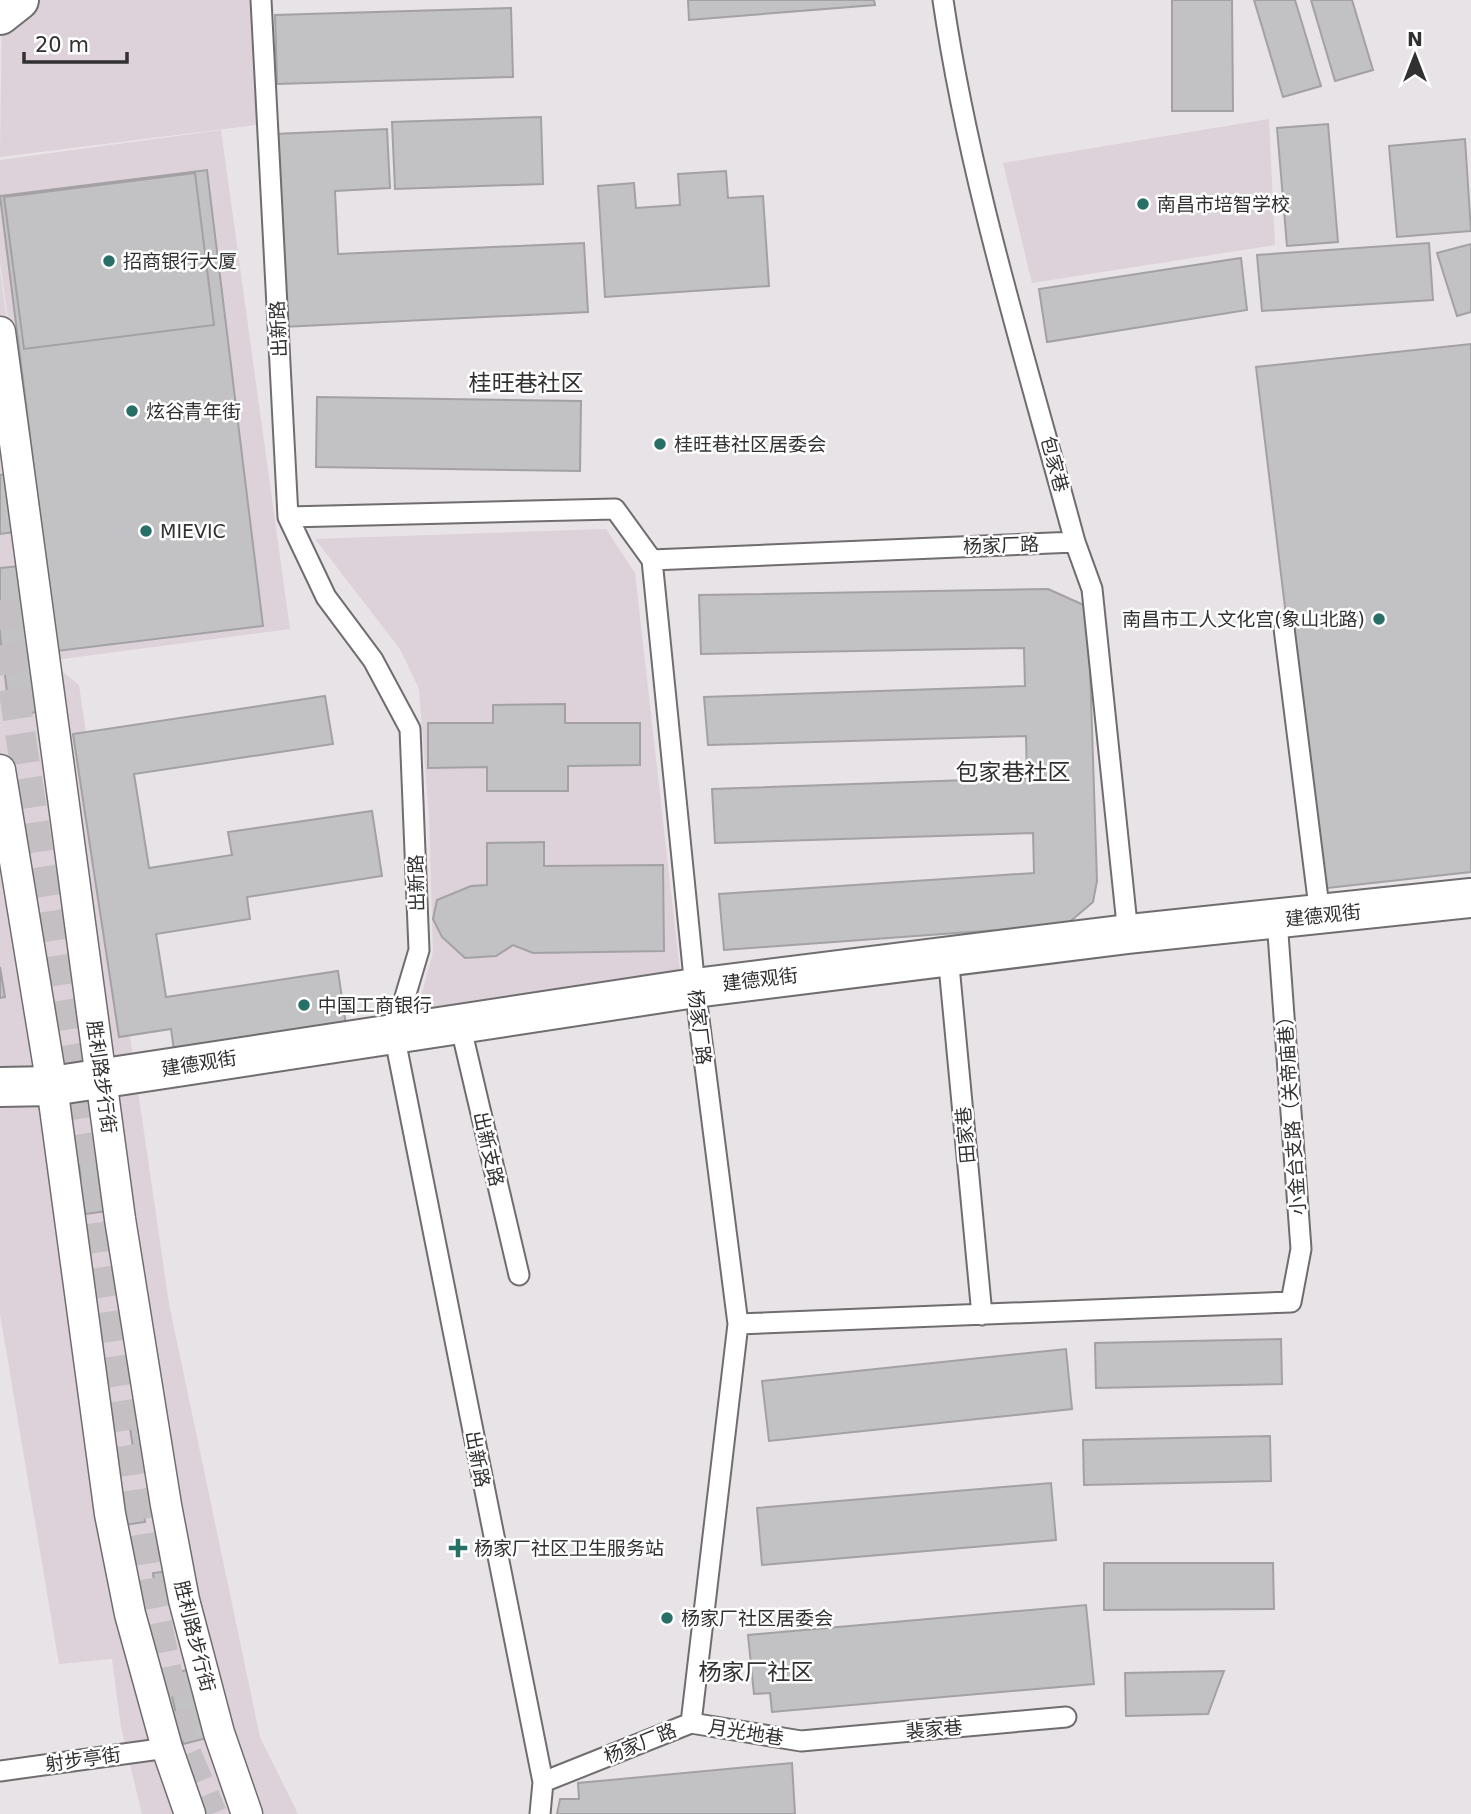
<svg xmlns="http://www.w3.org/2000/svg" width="1471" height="1814" viewBox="0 0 1471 1814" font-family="'DejaVu Sans','Noto Sans SC',sans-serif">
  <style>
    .built { fill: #ddd2d9 }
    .building { fill: #c2c1c4; stroke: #a3a1a4; stroke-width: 2 }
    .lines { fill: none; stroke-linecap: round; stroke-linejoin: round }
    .pedestrian-tunnel { stroke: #c3bfc2; stroke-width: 30; stroke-dasharray: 30 15; stroke-linecap: butt }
    .service-casing { stroke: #706d6f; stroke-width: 23 }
    .pedestrian-casing { stroke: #706d6f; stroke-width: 33 }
    .minor-casing { stroke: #706d6f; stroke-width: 42 }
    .secondary-casing { stroke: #706d6f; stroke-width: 42 }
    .service { stroke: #fff; stroke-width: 19 }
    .pedestrian { stroke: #fff; stroke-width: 30 }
    .minor { stroke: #fff; stroke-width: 38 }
    .secondary { stroke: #fff; stroke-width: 38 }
    .poi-dot { fill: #287067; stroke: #fff; stroke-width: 2.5 }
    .labels { text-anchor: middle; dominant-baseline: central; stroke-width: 5; stroke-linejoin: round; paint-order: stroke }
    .poi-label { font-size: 19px; fill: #323131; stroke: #fff; text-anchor: start }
    .street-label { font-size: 19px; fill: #323131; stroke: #fff }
    .quarter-label { font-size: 23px; fill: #323131; stroke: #fff }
  </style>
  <rect width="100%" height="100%" fill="#e7e3e6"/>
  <path class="built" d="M2,0H253L256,125L0,157Z
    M1269,119L1275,245L1032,283L1003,163Z
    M221,130L290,629L55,660L0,262V160Z
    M0,271L54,665L79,685L169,1304L260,1737L298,1814H142L121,1727L112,1659L59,1664L0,1314Z
    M606,529L635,573L680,971L417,1011L433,952L429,818L419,689L400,649L315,539Z"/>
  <path class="building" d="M688,0H874L875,5L689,20Z
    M1172,0H1232L1233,111H1172Z
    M1254,0H1295L1321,86L1283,97Z
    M1311,0H1352L1373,70L1335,81Z
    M511,8L513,77L277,84L275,15Z
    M541,117L543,184L395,189L392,122Z
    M1328,124L1338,242L1287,246L1277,128Z
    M387,129L390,188L335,191L338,254L584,243L588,312L283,327L274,134Z
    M1465,139L1471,231L1397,237L1389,146Z
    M207,170L263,626L57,651L0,196Z
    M726,171L728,198L763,196L769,286L605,297L598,186L634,183L636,208L680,205L678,174Z
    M195,173L214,325L24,349L4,197Z
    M1429,243L1433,300L1262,311L1257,255Z
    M1471,244V312L1457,316L1437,253Z
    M1241,258L1247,310L1047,342L1039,289Z
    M1471,344V872L1319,889L1256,367Z
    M317,397L581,401L580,471L316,467Z
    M6,474L14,532L0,534V475Z
    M19,566L37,712L10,716L0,635V568Z
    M1048,589L1088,607L1097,881L1093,902L1066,925L724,950L719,894L1034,873L1033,833L715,843L712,789L1027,778L1026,736L708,745L704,697L1025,686L1024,648L701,654L699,595Z
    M325,696L333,744L134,774L149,868L232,855L228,832L372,811L382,876L247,897L250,919L156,934L166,997L338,971L347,1032L175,1057L171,1029L119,1037L73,734Z
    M565,704V723H640V765L568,766V791H487V767L428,768V723H493V705Z
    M544,842V866L663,865L664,951L533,953L513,945L496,956L465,958L442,937L433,919L437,900L471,886L487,885V843Z
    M0,967L5,997L0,998Z
    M105,1137L114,1210L85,1214L76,1140Z
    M1281,1339L1282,1384L1096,1388L1095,1343Z
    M1066,1349L1072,1409L769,1441L762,1381Z
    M143,1407L152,1471L137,1473L127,1409Z
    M1270,1436L1271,1481L1084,1485L1083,1440Z
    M1051,1483L1056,1540L762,1565L757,1508Z
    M141,1496L145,1522L124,1525L120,1499Z
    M1104,1563H1273L1274,1609L1104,1610Z
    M169,1571L172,1594L156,1596L153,1573Z
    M1086,1605L1094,1684L772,1712L770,1693L754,1694L748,1635Z
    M191,1669L207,1738L183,1744L167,1675Z
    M1224,1671L1208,1714L1126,1716L1125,1673Z
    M792,1763L795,1814H557L560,1799H579L578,1783Z"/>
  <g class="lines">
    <path class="pedestrian-tunnel" d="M0,600L150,1589L181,1741L212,1814"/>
    <defs>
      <path id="service" d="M261,0L288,517L326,597L373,660L410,729L419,950L394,1034L543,1782
        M943,0C970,184 1027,363 1075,542L1092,589L1128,934
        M288,517L615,509L652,560L695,988L738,1324L691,1723L543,1782L540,1814
        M652,560L1075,542
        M1284,628L1320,915
        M948,955L982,1315
        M460,1024L519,1275
        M738,1324L1291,1302L1301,1249L1277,920
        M691,1723L801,1741L1066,1717
        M0,1771L167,1748"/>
      <path id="pedestrian" d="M0,332L120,1219L166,1505L184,1600L219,1733L247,1814
        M0,770L52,1086L110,1514L130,1614L167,1748L190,1814"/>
      <path id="minor" d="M0,1087L52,1086L695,988L1128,934L1471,898"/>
      <path id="secondary" d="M0,15L19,0"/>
    </defs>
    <use href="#service" class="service-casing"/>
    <use href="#pedestrian" class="pedestrian-casing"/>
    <use href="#minor" class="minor-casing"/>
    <use href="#secondary" class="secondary-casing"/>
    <use href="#service" class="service"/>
    <use href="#pedestrian" class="pedestrian"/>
    <use href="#minor" class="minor"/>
    <use href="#secondary" class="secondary"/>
  </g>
  <g class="poi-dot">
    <circle cx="1143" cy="204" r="7"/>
    <circle cx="109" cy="261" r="7"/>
    <circle cx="132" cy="411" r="7"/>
    <circle cx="660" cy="444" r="7"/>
    <circle cx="146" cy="531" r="7"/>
    <circle cx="1379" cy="619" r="7"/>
    <circle cx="304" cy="1005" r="7"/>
    <path d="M454.5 1537.5h7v7h7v7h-7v7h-7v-7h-7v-7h7z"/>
    <circle cx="667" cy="1618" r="7"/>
  </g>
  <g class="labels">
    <g class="poi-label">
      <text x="1157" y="204">南昌市培智学校</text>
      <text x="123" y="261">招商银行大厦</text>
      <text x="146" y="411">炫谷青年街</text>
      <text x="674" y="444">桂旺巷社区居委会</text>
      <text x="160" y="531">MIEVIC</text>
      <text x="1365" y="619" text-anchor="end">南昌市工人文化宫(象山北路)</text>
      <text x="318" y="1005">中国工商银行</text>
      <text x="474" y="1548">杨家厂社区卫生服务站</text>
      <text x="681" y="1618">杨家厂社区居委会</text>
    </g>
    <g class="street-label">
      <text transform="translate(278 329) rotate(-93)">出新路</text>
      <text transform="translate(1055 464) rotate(75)">包家巷</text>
      <text transform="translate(1001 545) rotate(-2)">杨家厂路</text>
      <text transform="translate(416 883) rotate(-92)">出新路</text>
      <text transform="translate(1323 915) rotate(-6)">建德观街</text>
      <text transform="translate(760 979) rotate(-7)">建德观街</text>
      <text transform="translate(700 1027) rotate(83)">杨家厂路</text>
      <text transform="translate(199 1063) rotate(-9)">建德观街</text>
      <text transform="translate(102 1077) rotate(82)">胜利路步行街</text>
      <text transform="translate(1291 1111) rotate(-94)">小金台支路（关帝庙巷）</text>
      <text transform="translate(965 1135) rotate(-95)">田家巷</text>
      <text transform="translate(489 1149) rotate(77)">出新支路</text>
      <text transform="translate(478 1459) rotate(79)">出新路</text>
      <text transform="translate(195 1636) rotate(76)">胜利路步行街</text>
      <text transform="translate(934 1729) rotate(-5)">裴家巷</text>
      <text transform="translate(746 1732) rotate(9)">月光地巷</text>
      <text transform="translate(640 1743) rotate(-22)">杨家厂路</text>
      <text transform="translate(83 1759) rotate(-8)">射步亭街</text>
    </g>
    <g class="quarter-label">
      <text x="526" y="383">桂旺巷社区</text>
      <text x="1013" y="772">包家巷社区</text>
      <text x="756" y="1672">杨家厂社区</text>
    </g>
  </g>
  <g transform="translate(1415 56)" stroke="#ffffff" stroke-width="5" paint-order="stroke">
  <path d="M0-5L12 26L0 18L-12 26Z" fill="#323131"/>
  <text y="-10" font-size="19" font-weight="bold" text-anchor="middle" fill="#323131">N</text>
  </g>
  <path d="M24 52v10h103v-10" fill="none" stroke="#323131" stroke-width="3.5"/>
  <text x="35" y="52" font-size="21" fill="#323131" stroke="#ffffff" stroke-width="5" paint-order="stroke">20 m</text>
</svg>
